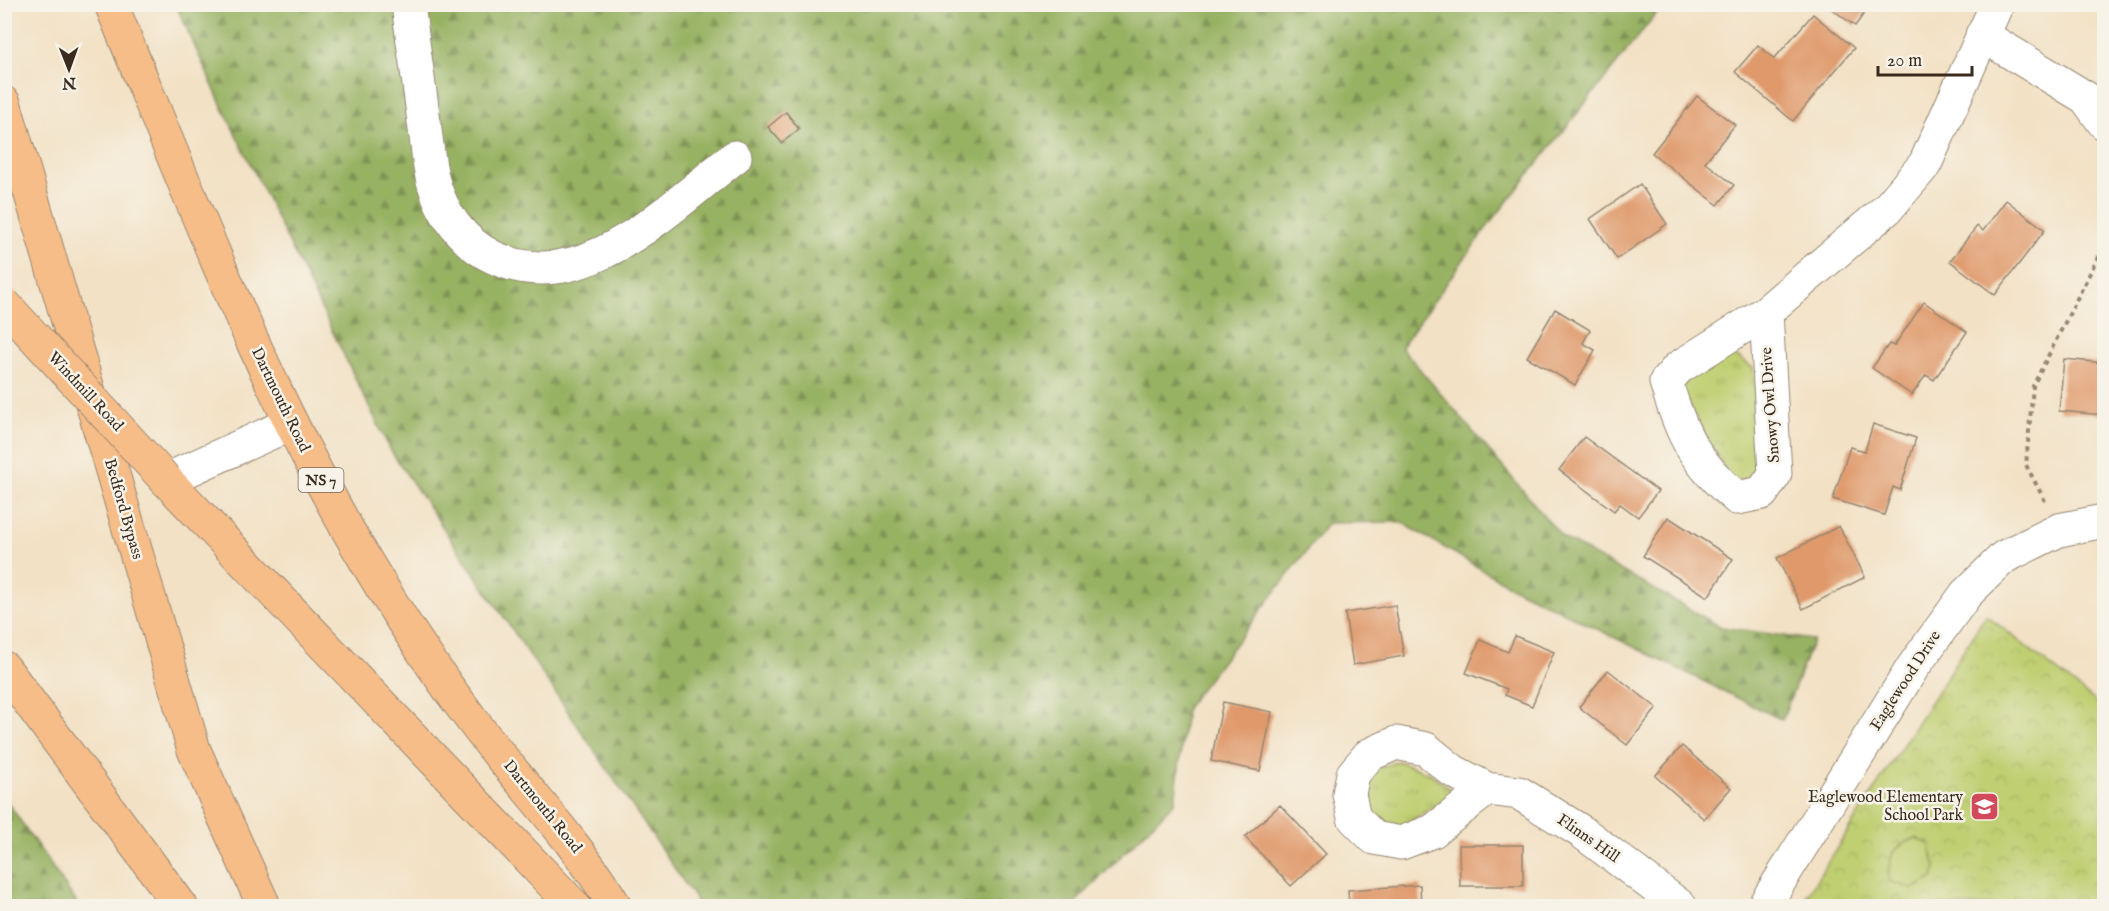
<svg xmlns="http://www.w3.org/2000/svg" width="2109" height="911" viewBox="0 0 2109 911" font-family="'IM FELL English',serif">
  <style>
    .grass { fill: url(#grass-tufts); stroke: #7e7c48; stroke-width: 1.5 }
    .forest { fill: url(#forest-firs); stroke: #6a6e41; stroke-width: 1.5 }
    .park { fill: url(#park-crowns); stroke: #7e7c48; stroke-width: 1.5 }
    .pitch { fill: #c0cf72; stroke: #7e7c48; stroke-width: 1.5 }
    .building { fill: #df996a }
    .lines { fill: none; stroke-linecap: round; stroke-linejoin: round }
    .minor-casing { stroke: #968672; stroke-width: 35 }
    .major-casing { stroke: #968672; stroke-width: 35 }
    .highway-casing { stroke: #968672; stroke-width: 35 }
    .path { stroke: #968672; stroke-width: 4; stroke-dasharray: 4.5 4.5; stroke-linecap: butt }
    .minor { stroke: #fff; stroke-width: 33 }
    .major { stroke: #f7bd88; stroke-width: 33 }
    .highway { stroke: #f7bd88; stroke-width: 33 }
    .major-bridge-casing { stroke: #968672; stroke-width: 35; stroke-linecap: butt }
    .major-bridge { stroke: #f7bd88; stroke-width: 33 }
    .labels { text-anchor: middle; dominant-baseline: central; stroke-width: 5; stroke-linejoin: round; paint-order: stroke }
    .shield { fill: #f7f3e8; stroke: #73665b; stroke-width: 1.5 }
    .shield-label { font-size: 15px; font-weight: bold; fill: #3b2a1e }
    .street-label { font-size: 16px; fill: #3b2a1e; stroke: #f7f3e8 }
    .poi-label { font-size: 16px; fill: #3b2a1e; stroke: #f7f3e8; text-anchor: end }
  </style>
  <defs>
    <pattern id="grass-tufts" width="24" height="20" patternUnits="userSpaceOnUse" patternTransform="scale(1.5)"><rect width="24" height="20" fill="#c0cf72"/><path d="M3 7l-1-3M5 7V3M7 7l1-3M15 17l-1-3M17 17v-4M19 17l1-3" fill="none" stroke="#a6b262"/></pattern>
    <pattern id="forest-firs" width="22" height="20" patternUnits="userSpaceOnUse" patternTransform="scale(1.5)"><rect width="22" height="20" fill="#98b264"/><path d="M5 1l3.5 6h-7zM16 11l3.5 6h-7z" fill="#7d9152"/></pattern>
    <pattern id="park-crowns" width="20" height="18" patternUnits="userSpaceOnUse" patternTransform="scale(1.5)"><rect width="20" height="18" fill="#c0cf72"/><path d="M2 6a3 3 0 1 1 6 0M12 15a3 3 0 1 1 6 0" fill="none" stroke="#a6b262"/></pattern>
  </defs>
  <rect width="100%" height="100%" fill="#f7f3e8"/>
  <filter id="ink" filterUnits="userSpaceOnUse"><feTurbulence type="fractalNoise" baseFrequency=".0167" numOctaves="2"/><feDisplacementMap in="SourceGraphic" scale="12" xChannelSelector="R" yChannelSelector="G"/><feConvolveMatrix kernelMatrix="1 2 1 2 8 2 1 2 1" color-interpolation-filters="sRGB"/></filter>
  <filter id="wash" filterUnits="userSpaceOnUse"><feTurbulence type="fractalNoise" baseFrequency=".008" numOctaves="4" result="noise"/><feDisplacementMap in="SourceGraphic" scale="24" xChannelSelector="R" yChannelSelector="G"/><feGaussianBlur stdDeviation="1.35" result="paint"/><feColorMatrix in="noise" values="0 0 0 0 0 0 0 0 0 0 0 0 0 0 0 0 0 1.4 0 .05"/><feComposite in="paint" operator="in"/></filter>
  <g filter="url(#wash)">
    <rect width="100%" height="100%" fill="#f2e1c5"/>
    <path class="grass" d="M1726,349L1753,368L1763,468L1747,479L1732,482L1677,384Z
      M1398,761L1431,774L1455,793L1405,825H1381L1361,801L1376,769Z"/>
    <path class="forest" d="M176,5H1663L1484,231L1401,347L1563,538L1721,627L1813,640L1782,720L1510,586L1401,522L1328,523L1186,708L1175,802L1072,906H700L391,451L221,104Z
      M4,797L79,906H5Z"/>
    <path class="park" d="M1986,615L2104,708V906H1800Z"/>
    <path class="pitch" d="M1916,838L1929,844L1936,866L1933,878L1913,889L1888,881C1889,855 1891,848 1916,838Z"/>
    <g id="blocks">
      <path class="building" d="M1825,4H1871L1855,26Z
        M1813,14L1854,48L1793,121L1735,72L1758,45L1774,59Z
        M1697,96L1735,125L1705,162L1734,185L1718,205L1652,153Z
        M786,112L799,129L782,143L768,127Z
        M1640,184L1667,224L1617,259L1590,219Z
        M2006,200L2045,230L1995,295L1950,261L1977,226L1983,231Z
        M1924,302L1967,332L1934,380L1926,375L1912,395L1872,368L1889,344L1894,346Z
        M1555,309L1590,330L1583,343L1595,350L1575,385L1527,357Z
        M2064,359L2104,363V415L2059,411Z
        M1873,424L1916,438L1900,490L1893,487L1884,515L1833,499L1850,447L1865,451Z
        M1584,437L1658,491L1638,517L1620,504L1614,511L1559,470Z
        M1668,517L1733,559L1708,597L1643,556Z
        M1839,526L1865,577L1803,609L1777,558Z
        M1395,605L1404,656L1353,665L1345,613Z
        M1515,636L1554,652L1532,706L1505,695L1507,689L1466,673L1480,640L1508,652Z
        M1608,670L1657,708L1627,745L1579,707Z
        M1223,702L1272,712L1260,771L1211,761Z
        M1682,746L1731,788L1704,819L1655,776Z
        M1280,805L1326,854L1291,886L1245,837Z
        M1459,845H1523V886H1460Z
        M1420,885L1421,906H1349L1348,890Z"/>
    </g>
  </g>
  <g filter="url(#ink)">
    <use href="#blocks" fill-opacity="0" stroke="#968672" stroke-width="1.5"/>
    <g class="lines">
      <defs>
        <path id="minor" d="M408,4C413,44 419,83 424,122C427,141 428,162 433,181C442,213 462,242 493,257C582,300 668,208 735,157
          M1982,35L2086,98L2104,123
          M1766,312L1775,474L1762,493L1737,498C1695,463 1681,434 1666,382L1678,368L1766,312L1887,209L1925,164L1997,4
          M166,480L290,424
          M1487,789L1433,831L1401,843L1374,838L1354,818L1349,794L1353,774L1369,755L1396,743L1426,749L1453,771L1487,789L1519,793L1582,832L1680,906
          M1764,906L1913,667L1966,594L2004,557L2059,530L2104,521"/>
        <path id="major" d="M111,4C193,203 268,403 381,586C409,632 440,678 472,720C519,783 575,839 615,906
          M166,480L574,906"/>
        <path id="highway" d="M4,103L194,750L264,906
          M4,668L181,906"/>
      </defs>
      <use href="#minor" class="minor-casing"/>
      <use href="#major" class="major-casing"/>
      <use href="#highway" class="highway-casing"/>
      <path class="path" d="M2045,501L2026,465L2033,386L2104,245"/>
      <use href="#minor" class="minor"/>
      <use href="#major" class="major"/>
      <use href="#highway" class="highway"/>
      <defs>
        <path id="major-bridge" d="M4,304L166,480"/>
      </defs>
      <use href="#major-bridge" class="major-bridge-casing"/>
      <use href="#major-bridge" class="major-bridge"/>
    </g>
  </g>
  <defs>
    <symbol id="school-square" viewBox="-11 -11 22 22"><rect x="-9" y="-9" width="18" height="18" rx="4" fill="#d1495b" stroke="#f7f3e8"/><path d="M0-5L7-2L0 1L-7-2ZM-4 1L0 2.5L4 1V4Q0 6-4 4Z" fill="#fff"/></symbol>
  </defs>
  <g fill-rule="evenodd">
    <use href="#school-square" x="1968" y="790" width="33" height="33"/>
  </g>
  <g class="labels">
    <rect class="shield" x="298.5" y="468" width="45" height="24" rx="4.5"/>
    <g class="shield-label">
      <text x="321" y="480">NS 7</text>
    </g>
    <g class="street-label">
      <text transform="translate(85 392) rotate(47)">Windmill Road</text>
      <text transform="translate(280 400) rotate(64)">Dartmouth Road</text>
      <text transform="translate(1771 405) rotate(-94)">Snowy Owl Drive</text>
      <text transform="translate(123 509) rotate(74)">Bedford Bypass</text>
      <text transform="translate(1906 681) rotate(-57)">Eaglewood Drive</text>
      <text transform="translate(542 807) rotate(51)">Dartmouth Road</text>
      <text transform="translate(1588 839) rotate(35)">Flinns Hill</text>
    </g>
    <g class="poi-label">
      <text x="1963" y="798">Eaglewood Elementary<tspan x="1963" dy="18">School Park</tspan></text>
    </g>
  </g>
  <rect width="2109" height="911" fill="none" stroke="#f7f3e8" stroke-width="24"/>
  <g transform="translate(69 69) rotate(179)" stroke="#f7f3e8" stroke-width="4.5" paint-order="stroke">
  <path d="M0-4.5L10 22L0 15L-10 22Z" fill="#3b2a1e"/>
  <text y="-9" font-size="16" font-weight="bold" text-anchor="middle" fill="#3b2a1e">N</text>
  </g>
  <path d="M1878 66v9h94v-9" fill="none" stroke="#3b2a1e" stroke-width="3"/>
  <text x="1887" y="66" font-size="18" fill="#3b2a1e" stroke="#f7f3e8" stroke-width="4.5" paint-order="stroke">20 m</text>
</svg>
